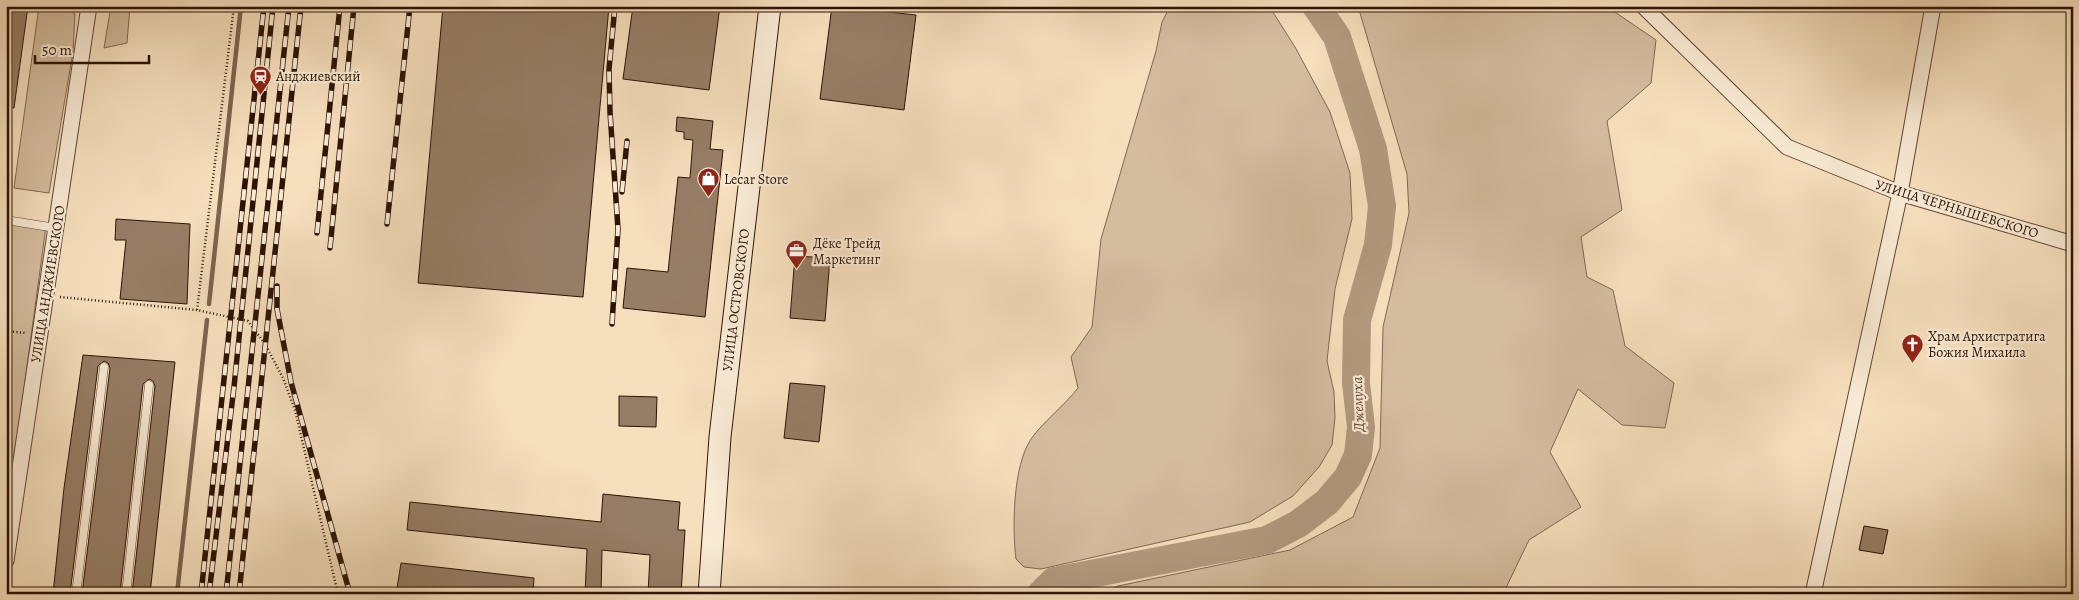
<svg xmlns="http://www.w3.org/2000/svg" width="2079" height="600" viewBox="0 0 2079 600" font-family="Alegreya,serif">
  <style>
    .green { fill: #d4bc9e; stroke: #806852 }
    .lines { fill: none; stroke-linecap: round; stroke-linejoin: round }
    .stream { stroke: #7d644e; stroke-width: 4.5 }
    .river { stroke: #b29a7e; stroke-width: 28 }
    .building { fill: #967d65; stroke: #2d1305 }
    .lane-casing { stroke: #5f4633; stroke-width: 9 }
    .street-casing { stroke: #5f4633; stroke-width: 17 }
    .secondary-casing { stroke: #2d1305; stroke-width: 23 }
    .path { stroke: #2d1305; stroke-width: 2.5; stroke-dasharray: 1 2.5; stroke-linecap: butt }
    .lane { stroke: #f9ead4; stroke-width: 8 }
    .street { stroke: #f9ead4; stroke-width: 15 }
    .secondary { stroke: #f9ead4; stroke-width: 21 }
    .rail-casing { stroke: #2d1305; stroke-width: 5.5 }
    .rail { stroke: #f9ead4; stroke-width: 4; stroke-dasharray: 11; stroke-linecap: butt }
    .labels { text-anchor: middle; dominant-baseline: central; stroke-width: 4.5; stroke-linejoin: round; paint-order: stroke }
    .poi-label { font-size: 14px; fill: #2d1305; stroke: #f9ead4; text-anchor: start }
    .street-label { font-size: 14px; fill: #2d1305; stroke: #f9ead4 }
    .water-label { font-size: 15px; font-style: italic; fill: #624935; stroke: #f9ead4 }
  </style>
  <rect width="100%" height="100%" fill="#f6dfbd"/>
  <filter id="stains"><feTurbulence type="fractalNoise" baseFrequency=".004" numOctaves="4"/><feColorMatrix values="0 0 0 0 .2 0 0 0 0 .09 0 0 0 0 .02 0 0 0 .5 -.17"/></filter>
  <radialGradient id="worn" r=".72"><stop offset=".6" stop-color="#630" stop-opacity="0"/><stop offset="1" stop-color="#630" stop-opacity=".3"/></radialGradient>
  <path class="green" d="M39,6H63L75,14L73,52L49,193L14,188Z
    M111,6H130L127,43L104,48Z
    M1170,6H1269L1295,47L1330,112L1350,173L1352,219L1335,289L1327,361L1334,392L1335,418L1332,445L1319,467L1293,496L1250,522L1041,569L1024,567L1016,559C1012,527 1013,466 1031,439C1042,423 1064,406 1078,388L1071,357L1092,327L1101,239L1156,51L1162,22Z
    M1358,6H1606L1656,40L1651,83L1607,121L1622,210L1581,237L1587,277L1613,290L1625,346L1674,383L1665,428L1622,425L1578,389L1550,452L1581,507L1529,540L1503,594H1101L1118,586L1290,550L1353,517L1380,448L1383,327L1409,213L1407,174Z
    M6,220L46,226L6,522Z"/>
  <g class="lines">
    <path class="stream" d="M209,304L241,6
      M177,594L207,320"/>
    <path class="river" d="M1041,594L1054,581L1267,540L1298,524L1327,502L1348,477L1358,455L1361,427L1356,383L1357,320L1378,245L1382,206L1373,149L1337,37L1316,6"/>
  </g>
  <path class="building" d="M6,6H28L14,108L6,107Z
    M443,6H609L583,297L418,283Z
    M633,6H720L709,90L623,79Z
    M832,6L916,15L904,110L820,99Z
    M677,117L713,121L710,149L723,150L705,317L623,308L627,268L668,272L678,177L690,178L693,140L684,139V132L676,131Z
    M116,219L190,224L187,304L120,299L126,240H115Z
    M795,256L830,258L825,321L790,318Z
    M83,355L175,362L150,594H132L155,386L153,381L149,379L143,384L120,594H82L110,368L108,363L104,361L98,366L70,594H53L64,488Z
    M790,383L825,386L819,442L784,438Z
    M619,396L657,397L656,427L619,426Z
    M603,494L680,502L678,530H685L681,594H648L650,555L602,550L601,594H585L587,549L407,530L410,502L601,522Z
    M1864,526L1888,530L1883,554L1859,550Z
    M401,563L534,578L533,594H445L397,588Z"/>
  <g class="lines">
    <defs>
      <path id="lane" d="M6,220L56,228
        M76,594L104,367
        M126,594L149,385"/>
      <path id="street" d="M1643,6L1787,147L1900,193L2073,244
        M6,561L89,6
        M1813,594L1900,193L1933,6"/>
      <path id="secondary" d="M709,594L720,437L770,6"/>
    </defs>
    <use href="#lane" class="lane-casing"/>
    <use href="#street" class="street-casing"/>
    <use href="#secondary" class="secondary-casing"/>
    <path class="path" d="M60,297L197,310L248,321L265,344L283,378L295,410L337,590L365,594
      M197,310L234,6
      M6,331L26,333"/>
    <use href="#lane" class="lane"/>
    <use href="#street" class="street"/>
    <use href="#secondary" class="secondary"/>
    <defs>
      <path id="rail" d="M622,192L627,141
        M387,224L410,6
        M317,233L340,6
        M330,248L354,6
        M277,286V309L291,382L350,594
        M612,324L618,229L610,112L609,69L615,6
        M201,594L264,6
        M209,594L234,387L273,6
        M226,594L289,6
        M239,594L301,6"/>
    </defs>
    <use href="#rail" class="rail-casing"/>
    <use href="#rail" class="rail"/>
  </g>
  <defs>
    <symbol id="station-pin" viewBox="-11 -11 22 30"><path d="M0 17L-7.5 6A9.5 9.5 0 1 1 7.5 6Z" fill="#8f2418" stroke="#f9ead4"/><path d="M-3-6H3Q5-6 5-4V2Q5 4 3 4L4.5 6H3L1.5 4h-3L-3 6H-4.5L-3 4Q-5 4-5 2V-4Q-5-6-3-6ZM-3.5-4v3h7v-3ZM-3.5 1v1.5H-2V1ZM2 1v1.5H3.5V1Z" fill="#fff"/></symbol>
    <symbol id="shop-pin" viewBox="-11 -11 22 30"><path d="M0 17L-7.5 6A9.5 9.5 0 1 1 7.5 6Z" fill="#8f2418" stroke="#f9ead4"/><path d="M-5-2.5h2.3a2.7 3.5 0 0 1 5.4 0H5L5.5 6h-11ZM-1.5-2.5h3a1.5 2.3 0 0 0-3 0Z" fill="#fff"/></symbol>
    <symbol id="office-pin" viewBox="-11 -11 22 30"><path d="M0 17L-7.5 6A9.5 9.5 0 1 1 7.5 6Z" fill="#8f2418" stroke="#f9ead4"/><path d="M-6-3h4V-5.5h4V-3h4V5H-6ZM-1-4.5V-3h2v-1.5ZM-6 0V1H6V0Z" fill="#fff"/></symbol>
    <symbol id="church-pin" viewBox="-11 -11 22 30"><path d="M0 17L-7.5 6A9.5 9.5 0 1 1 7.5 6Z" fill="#8f2418" stroke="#f9ead4"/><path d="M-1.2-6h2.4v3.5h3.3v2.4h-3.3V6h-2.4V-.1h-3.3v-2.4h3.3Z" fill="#fff"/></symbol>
  </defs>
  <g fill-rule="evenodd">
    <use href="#station-pin" x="248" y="64" width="25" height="34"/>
    <use href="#shop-pin" x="696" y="166" width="25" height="34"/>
    <use href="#office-pin" x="784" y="238" width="25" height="34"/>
    <use href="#church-pin" x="1900" y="332" width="25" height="34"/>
  </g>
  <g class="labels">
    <g class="poi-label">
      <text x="276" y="76">Анджиевский</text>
      <text x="724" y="179">Lecar Store</text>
      <text x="813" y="243">Дёке Трейд<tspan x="813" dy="16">Маркетинг</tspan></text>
      <text x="1928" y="336">Храм Архистратига<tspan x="1928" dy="16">Божия Михаила</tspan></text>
    </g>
    <g class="street-label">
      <text transform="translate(1957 209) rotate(17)">УЛИЦА ЧЕРНЫШЕВСКОГО</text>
      <text transform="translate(48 284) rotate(-81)">УЛИЦА АНДЖИЕВСКОГО</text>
      <text transform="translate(736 300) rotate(-83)">УЛИЦА ОСТРОВСКОГО</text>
    </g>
    <g class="water-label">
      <text transform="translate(1358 404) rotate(-92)">Джемуха</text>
    </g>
  </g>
  <rect width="2079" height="600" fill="none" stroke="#f6dfbd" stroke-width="25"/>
  <rect x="8" y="8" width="2064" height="585" fill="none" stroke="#2d1305" stroke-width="2.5"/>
  <rect x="12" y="12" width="2054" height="575" fill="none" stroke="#2d1305"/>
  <path d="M35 55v8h114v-8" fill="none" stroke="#2d1305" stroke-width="2.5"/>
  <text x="42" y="55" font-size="15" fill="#2d1305" stroke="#f9ead4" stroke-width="4" paint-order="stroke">50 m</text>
  <rect width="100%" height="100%" filter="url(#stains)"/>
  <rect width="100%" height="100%" fill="url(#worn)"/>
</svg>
